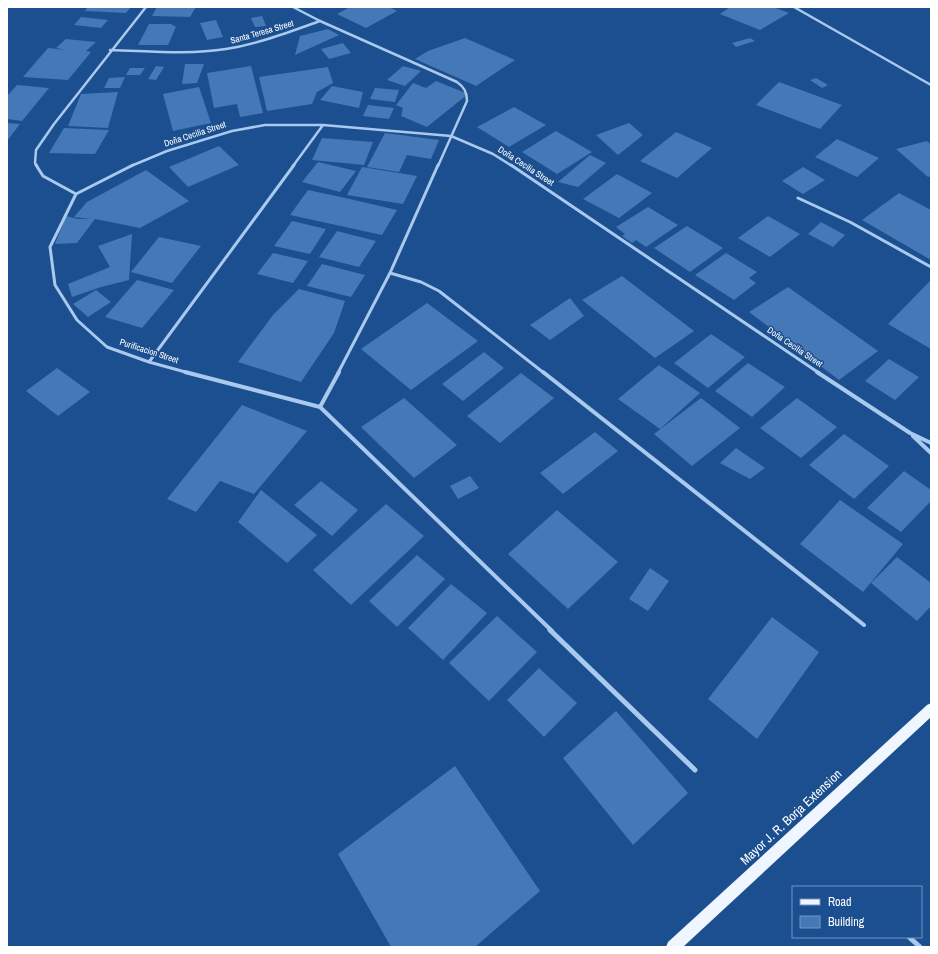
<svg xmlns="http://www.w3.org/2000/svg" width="938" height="954" viewBox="0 0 938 954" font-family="'Archivo Narrow',sans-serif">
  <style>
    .building { fill: #4478b7 }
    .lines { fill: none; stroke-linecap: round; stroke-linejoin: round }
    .minor-far3 { stroke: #a9c9ee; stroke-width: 2.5 }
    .minor-far2 { stroke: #a9c9ee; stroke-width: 3 }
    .minor-far1 { stroke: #a9c9ee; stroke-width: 4 }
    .minor { stroke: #a9c9ee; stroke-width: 5 }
    .primary { fill: #f0f6ff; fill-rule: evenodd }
    .labels { text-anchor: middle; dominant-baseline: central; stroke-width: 3; stroke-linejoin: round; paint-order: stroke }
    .far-street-label { font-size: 9px; fill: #fff; stroke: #1b4f8f }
    .near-street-label { font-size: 13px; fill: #fff; stroke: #1b4f8f }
  </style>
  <rect width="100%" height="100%" fill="#1b4f8f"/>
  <path class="building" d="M88,7H131L126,13L85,11Z
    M157,7H196L190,17L152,16Z
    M350,7H389L397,11L366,28L337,14Z
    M730,7H773L789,13L760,30L720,14Z
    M262,16L266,26L255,27L251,18Z
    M81,17L108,20L101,28L74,25Z
    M216,20L223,37L207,40L200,23Z
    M149,24H171L176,27L168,45H138Z
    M328,29L339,35L295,55L300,36Z
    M465,38L515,60L476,86L415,59L428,51Z
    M750,38L755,41L736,47L732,43Z
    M66,39L96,42L86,51L91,52L68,80L23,77L48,48L66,50L56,48Z
    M343,43L351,53L329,59L321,49Z
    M185,64H204L197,83L182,84Z
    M156,66L164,67L156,80L148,79Z
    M251,66L263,113L240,117L237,104L214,108L207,73Z
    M403,66L421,71L405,86L387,80Z
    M328,67L333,83L317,92L312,104L267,111L259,77Z
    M130,68H145L140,75H126Z
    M125,77L120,88H104L109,78Z
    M816,78L828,85L822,88L810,80Z
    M436,81L468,94L427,127L401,116L403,108L396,105L413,83L426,88Z
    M779,82L842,105L820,129L756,105Z
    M17,85L49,88L22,121L7,119V96Z
    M332,86L363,92L359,108L320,100Z
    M199,87L211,123L173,131L163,94Z
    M375,88L399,90L395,102L370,99Z
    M118,92L108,128L68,126L81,94Z
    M368,105L394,108L389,119L363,116Z
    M514,107L546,125L509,147L477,127Z
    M7,123L20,124L7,141Z
    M629,123L643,135L618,155L596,135Z
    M64,128L109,130L95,154L49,153Z
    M556,131L592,152L557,174L522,152Z
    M676,132L712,148L677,178L640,161Z
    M385,133L439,140L431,159L407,155L399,172L367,167Z
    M322,138L373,142L364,165L312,160Z
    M837,139L879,158L857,177L815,157Z
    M927,141L931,145V176L928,177L896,149Z
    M219,146L239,165L188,187L169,167Z
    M590,155L606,163L578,187L558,182Z
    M318,162L356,171L340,192L302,182Z
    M362,167L417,176L403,204L347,195Z
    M803,167L825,180L803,194L782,181Z
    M146,170L189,201L140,228L95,219L77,243L55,244L66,216L78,219H90L74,217L87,202Z
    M617,174L652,193L619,218L583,199Z
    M308,190L350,199L397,210L382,235L290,215Z
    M899,193L931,210V260L862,220Z
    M648,207L678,225L646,247L636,240L632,243L622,236L625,234L616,227Z
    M768,216L800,234L770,257L738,238Z
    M292,221L326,229L310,254L274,246Z
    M821,222L845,235L833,247L808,234Z
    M687,226L723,248L690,272L654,248Z
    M337,231L376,241L359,267L319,257Z
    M132,234L129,280L101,287L72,297L68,284L110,267L98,246Z
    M159,237L201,246L172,283L131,272Z
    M273,253L308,261L293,283L257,274Z
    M726,253L757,272L749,278L756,283L734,300L695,275Z
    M322,264L365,275L351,297L307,286Z
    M622,276L694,331L655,358L582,300Z
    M137,280L174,290L142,328L105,317Z
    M931,280V349L888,324Z
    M788,287L878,351L839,380L749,312Z
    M299,289L345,301L334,333L301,382L238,362L273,315Z
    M96,290L111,302L88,317L73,304Z
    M570,298L584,316L550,340L530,325Z
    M427,303L478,341L411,390L361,349Z
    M711,334L745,357L708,388L674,363Z
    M484,352L504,368L463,401L442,384Z
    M889,359L919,377L895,400L865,381Z
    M748,363L785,387L752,417L715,391Z
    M659,365L700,393L660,429L618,399Z
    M57,368L90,392L58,416L26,391Z
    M521,373L554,398L500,443L467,416Z
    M404,398L457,445L414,478L361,427Z
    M701,398L740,428L692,466L654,434Z
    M797,398L837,427L801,458L760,428Z
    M242,405L307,431L254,494L220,481L196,512L167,499Z
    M595,432L618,451L563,494L540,473Z
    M844,434L889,466L854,499L809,465Z
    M736,448L765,468L750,479L720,463Z
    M904,471L931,490V501L901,532L867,508Z
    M470,476L479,488L458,499L450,486Z
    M321,481L358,510L332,536L294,505Z
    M261,490L317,535L287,563L238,522Z
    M840,500L903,544L863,592L800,544Z
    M386,504L424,536L351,605L313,570Z
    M557,510L618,562L568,609L508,554Z
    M417,555L445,579L397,627L369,601Z
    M897,557L931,583V606L917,621L871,583Z
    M650,568L669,581L648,611L629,599Z
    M451,584L487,613L443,660L408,628Z
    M497,616L537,652L489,701L449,663Z
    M772,617L819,652L757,739L708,699Z
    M539,668L577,703L544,737L507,700Z
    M616,711L688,793L633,845L563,758Z
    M455,766L540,891L475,947H391L338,854Z"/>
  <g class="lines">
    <path class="minor-far3" d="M293,7L320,21L457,82C464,87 467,92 467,101L438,166
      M794,7L931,85
      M110,50C149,51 188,55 226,49C258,44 289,32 320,21
      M37,166L35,163L36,150L54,124L146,7
      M131,166L167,151L232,131L265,125H323L451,136L493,154L512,166
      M293,166L323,125"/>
    <path class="minor-far2" d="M36,165L43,176L76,194
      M511,165L819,373
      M76,194L133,165
      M76,194L50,247L55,285L77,320L107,347L149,362L189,373
      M798,198L850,222L931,267
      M390,273L421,282L439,291L544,373
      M149,362L294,165
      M338,373L390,273L438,165"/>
    <path class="minor-far1" d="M185,372L320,407L552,631
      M543,372L864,625
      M817,372L910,433L931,443
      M320,407L339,372
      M913,436L931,453"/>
    <path class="minor" d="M550,630L695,770
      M909,937L920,947"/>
    <path class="primary" d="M931,703V717L683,947H666L668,942L927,705Z"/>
  </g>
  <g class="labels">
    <g class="far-street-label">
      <text transform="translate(262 32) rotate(-16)">Santa Teresa Street</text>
      <text transform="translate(195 134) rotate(-18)">Doña Cecilia Street</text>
      <text transform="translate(526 166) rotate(33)">Doña Cecilia Street</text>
      <text transform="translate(795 347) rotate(34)">Doña Cecilia Street</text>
      <text transform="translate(149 351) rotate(18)">Purificacion Street</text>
    </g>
    <g class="near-street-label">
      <text transform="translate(791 817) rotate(-43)">Mayor J. R. Borja Extension</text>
    </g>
  </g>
  <rect width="938" height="954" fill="none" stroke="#ffffff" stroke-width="16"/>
  <rect x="792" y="886" width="130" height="52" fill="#1b4f8f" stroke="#7695bc"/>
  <rect x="800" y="899" width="20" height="6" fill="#f0f6ff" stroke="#7695bc"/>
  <text x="828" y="906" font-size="12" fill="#ffffff">Road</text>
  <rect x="800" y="916" width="20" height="12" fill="#4478b7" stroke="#7695bc"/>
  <text x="828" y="926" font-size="12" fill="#ffffff">Building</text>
</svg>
